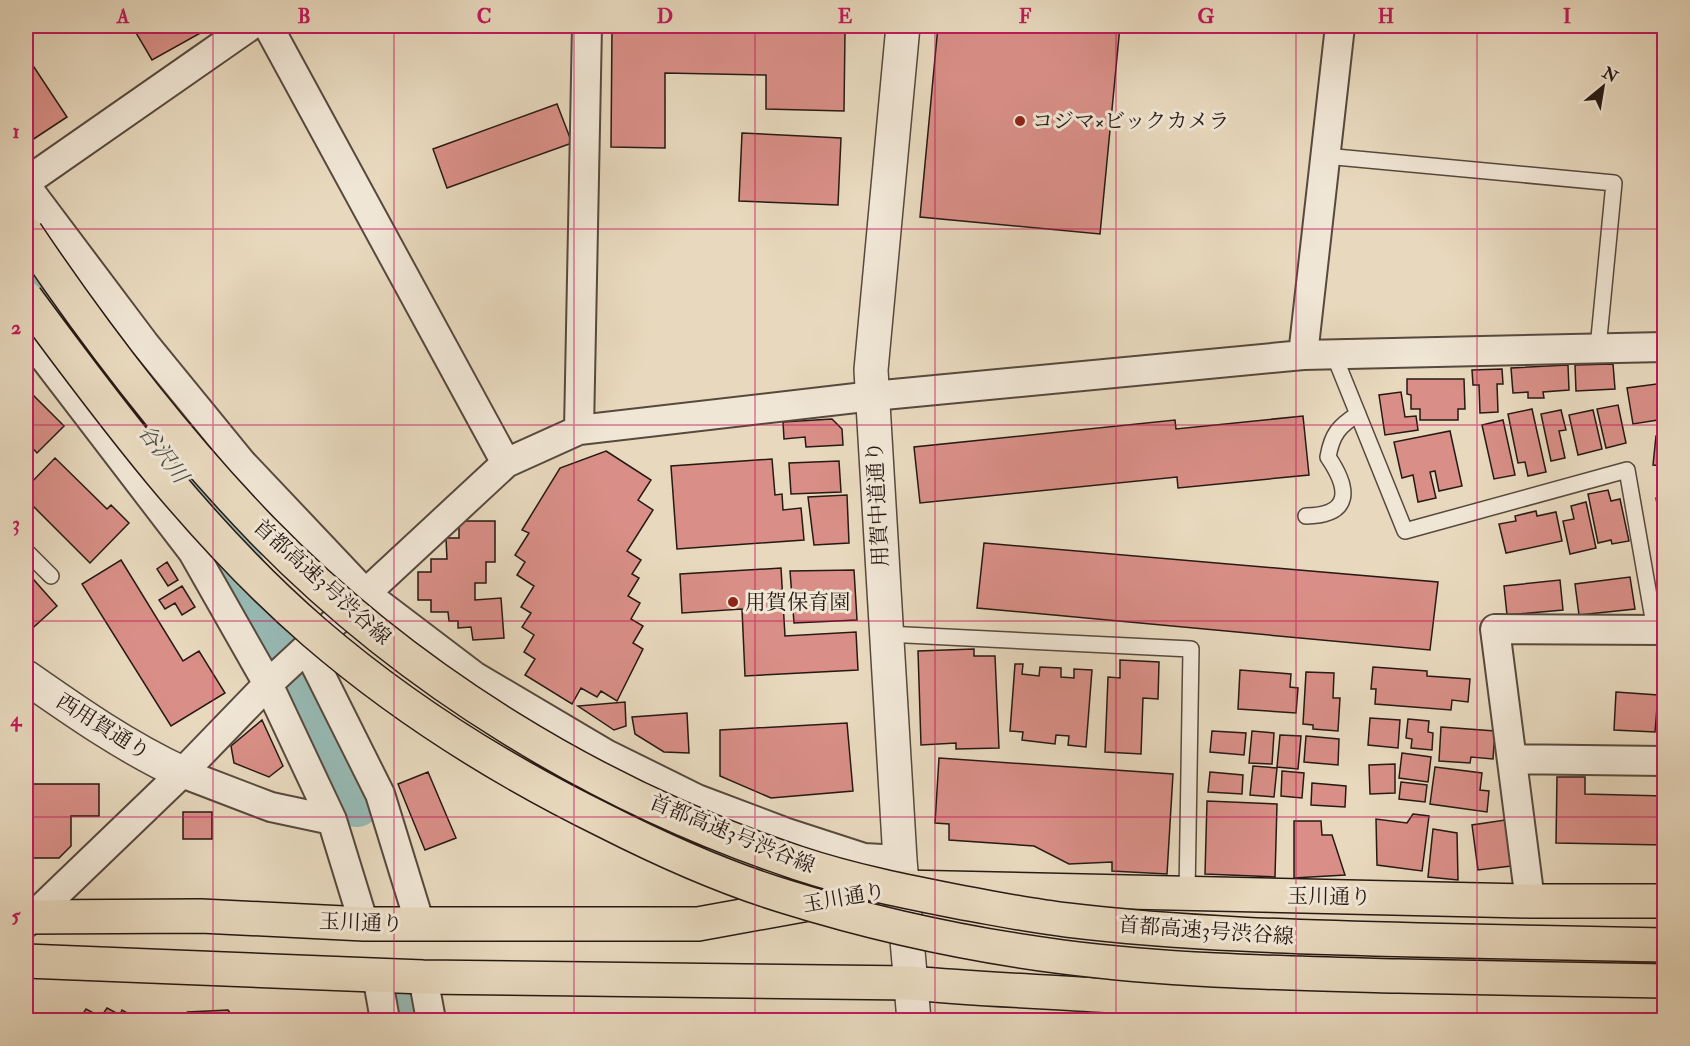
<svg xmlns="http://www.w3.org/2000/svg" width="1690" height="1046" viewBox="0 0 1690 1046" font-family="'IM FELL Double Pica','Noto Serif JP',serif">
  <style>
    .lines { fill: none; stroke-linecap: round; stroke-linejoin: round }
    .river { stroke: #97bab5; stroke-width: 54 }
    .building { fill: #d98f87; stroke: #271914; stroke-width: 1.5 }
    .service-casing { stroke: #57493e; stroke-width: 18 }
    .minor-casing { stroke: #57493e; stroke-width: 32 }
    .tertiary-casing { stroke: #57493e; stroke-width: 36 }
    .trunk-casing { stroke: #271914; stroke-width: 36 }
    .service { stroke: #f0e6d5; stroke-width: 15 }
    .minor { stroke: #f0e6d5; stroke-width: 28 }
    .tertiary { stroke: #f0e6d5; stroke-width: 33 }
    .trunk { stroke: #e8d9be; stroke-width: 33 }
    .motorway-bridge-casing { stroke: #271914; stroke-width: 36; stroke-linecap: butt }
    .motorway-bridge { stroke: #e8d9be; stroke-width: 33 }
    .grid { fill: none; stroke: #c2185b; stroke-width: 1.5; stroke-opacity: 0.55 }
    .poi-dot { fill: #8f2418; stroke: #f0e6d5; stroke-width: 2 }
    .labels { text-anchor: middle; dominant-baseline: central; stroke-width: 6; stroke-linejoin: round; paint-order: stroke }
    .poi-label { font-size: 21px; fill: #271914; stroke: #f0e6d5; text-anchor: start }
    .street-label { font-size: 21px; fill: #271914; stroke: #f0e6d5 }
    .water-label { font-size: 22px; font-style: italic; fill: #4e514c; stroke: #f0e6d5 }
    .neatline { fill: none; stroke: #c2185b; stroke-width: 2 }
    .grid-label { font-size: 20px; text-anchor: middle; font-weight: bold; fill: #c2185b }
  </style>
  <rect width="100%" height="100%" fill="#e8d9be"/>
  <filter id="stains"><feTurbulence type="fractalNoise" baseFrequency=".00333" numOctaves="4"/><feColorMatrix values="0 0 0 0 .2 0 0 0 0 .09 0 0 0 0 .02 0 0 0 .5 -.17"/></filter>
  <radialGradient id="worn" r=".72"><stop offset=".6" stop-color="#630" stop-opacity="0"/><stop offset="1" stop-color="#630" stop-opacity=".3"/></radialGradient>
  <g class="lines">
    <path class="river" d="M26,269L117,389L216,527L281,651
      M301,689L356,800
      M406,1011L407,1020"/>
  </g>
  <path class="building" d="M132,26H213L152,60Z
    M938,26H1120L1100,234L920,217Z
    M612,28L845,32L844,111L766,109V75L665,73V148L611,147Z
    M26,55L67,117L26,144Z
    M557,104L572,143L447,188L433,149Z
    M742,133L841,138L838,205L739,201Z
    M1613,364L1615,389L1576,391L1575,365Z
    M1568,365L1569,390L1543,392L1544,398H1528V392L1513,393L1511,368Z
    M1502,369L1503,384H1497L1498,412L1480,413L1479,385H1473L1472,370Z
    M1407,379H1464L1465,409H1458V420H1420V409H1411V395L1407,394Z
    M1664,383V419L1633,424L1627,388Z
    M26,388L64,426L37,453L26,441Z
    M1401,392L1405,417L1416,416L1418,430L1385,435L1379,395Z
    M1618,405L1626,443L1606,448L1597,409Z
    M1532,409L1546,472L1528,476L1525,462L1518,463L1508,414Z
    M1561,410L1566,430L1559,431L1565,458L1551,461L1541,414Z
    M1593,410L1602,449L1578,455L1569,415Z
    M1303,416L1309,475L1178,488L1177,477L920,503L914,447L1175,420L1176,429Z
    M832,419L842,429L843,445L806,447L805,437L784,439L783,422Z
    M1503,420L1515,475L1494,479L1482,425Z
    M1450,431L1462,486L1439,491L1435,471L1430,472L1436,498L1418,502L1413,475L1402,478L1394,442Z
    M1656,436H1664V466L1653,465Z
    M606,451L651,480L638,500L653,510L627,551L641,560L632,574L639,578L628,596L640,603L631,619L643,626L633,643L643,649L617,701L601,691L597,697L581,688L572,704L525,675L535,659L524,652L534,635L522,627L531,613L521,607L534,586L517,575L525,562L515,555L529,533L522,530L560,468Z
    M55,458L107,509L111,505L129,523L90,563L26,499V488Z
    M772,459L775,495L782,494L783,510L801,508L804,540L677,549L671,466Z
    M839,461L841,492L791,494L789,463Z
    M1608,490L1611,501L1620,499L1629,541L1612,544L1611,540L1598,543L1588,494Z
    M847,495L849,543L814,545L808,497Z
    M1664,496V514L1659,515L1656,498Z
    M1586,502L1596,548L1570,554L1563,521L1574,519L1571,506Z
    M1536,511L1537,516L1556,512L1562,541L1506,553L1499,524L1516,521L1515,516Z
    M459,521H495V562H486V583H475V600L501,598L504,638L473,640L471,627L458,628V621H449L448,612H431V600H418V572H431V559H447L446,538H459Z
    M984,543L1438,582L1430,650L977,608Z
    M121,560L183,661L199,651L225,693L171,726L82,584Z
    M167,562L178,580L168,586L157,569Z
    M781,568L785,636L856,632L858,670L745,676L742,609L682,613L680,574Z
    M854,570L857,620L794,623L790,571Z
    M26,571L57,606L26,634Z
    M1630,577L1635,609L1579,615L1575,584Z
    M1560,580L1563,610L1507,615L1504,586Z
    M182,586L195,607L182,615L175,603L165,609L159,600Z
    M974,649V656H995L999,748L956,749V743L921,745L918,651Z
    M1120,660L1159,662L1158,699L1143,698L1141,754L1105,752L1108,677L1120,678Z
    M1015,664H1023L1022,674L1039,676L1040,667L1061,668V677L1074,678V669L1092,670L1086,747L1068,745L1069,736L1056,735L1055,744L1022,740L1023,732L1010,731Z
    M1373,667L1427,671V676L1470,679L1468,702L1452,700L1451,710L1375,704L1376,689H1371Z
    M1240,670L1291,674L1290,687L1298,688L1296,713L1238,709Z
    M1306,672L1334,673L1333,698H1340L1338,731L1313,729V725L1303,724Z
    M1616,692L1658,695L1655,732L1614,730Z
    M625,702L626,726L614,730L578,706Z
    M687,713L689,753L664,752L635,734L632,717Z
    M1370,718L1400,720L1398,748L1368,745Z
    M1408,719L1429,721L1428,732L1433,733L1432,750L1411,748L1412,739L1406,738Z
    M262,720L283,766L269,777L234,763L231,746Z
    M847,723L853,791L771,798L720,776V730Z
    M1441,727L1495,731L1493,759L1471,757L1470,763L1439,761Z
    M1212,731L1246,733L1244,755L1210,752Z
    M1252,731L1274,733L1272,764L1249,763Z
    M1280,735L1301,736L1298,769L1277,767Z
    M1306,736L1339,739L1338,765L1304,762Z
    M1402,753L1431,757L1428,782L1399,778Z
    M939,758L1173,774L1167,874L1112,871V862L1069,864L1034,846L949,840V824L935,823Z
    M1395,764V793L1370,794L1369,765Z
    M1253,766L1277,768L1274,797L1250,795Z
    M1435,767L1482,773L1480,790L1489,791L1487,812L1430,804Z
    M1282,771L1304,773L1302,798L1281,796Z
    M428,772L456,838L425,850L398,784Z
    M1210,772L1243,775L1242,794L1208,792Z
    M1557,777H1585V794L1664,796V845L1556,843Z
    M1401,782L1427,785L1425,802L1399,799Z
    M1312,783L1346,786L1345,807L1311,805Z
    M26,784H99V816H71V846L59,858H26Z
    M1207,801L1277,804L1275,877L1205,874Z
    M183,812H212V839H183Z
    M1413,814L1429,816L1422,871L1377,865L1376,819L1407,823Z
    M1505,820L1511,866L1478,870L1472,825Z
    M1294,821H1321L1322,835H1332L1345,875L1294,878Z
    M1433,829L1457,833L1458,880L1428,877Z
    M107,1008L120,1015L122,1010L140,1020H79L86,1009L101,1017Z
    M228,1010L233,1017L229,1020H195L188,1012Z"/>
  <g class="lines">
    <defs>
      <path id="service" d="M1325,156L1614,183L1598,348
        M1334,355L1405,531L1627,470L1655,630
        M1306,516C1353,515 1349,488 1328,457C1332,434 1339,426 1358,414
        M26,551L51,576
        M886,634L1191,649L1187,894"/>
      <path id="minor" d="M268,26L506,463
        M26,182L250,26
        M26,186L144,343L242,463L366,594L474,676L606,754L697,799L787,833L864,858L900,860
        M26,334L193,552L268,684L332,820L364,924
        M1303,355L1340,26
        M579,430L587,26
        M307,648L380,794L420,924
        M1512,759L1664,761
        M182,773L271,807L332,820
        M1530,901L1495,629L1664,630
        M26,923L182,773L268,684L506,463L579,430L873,396L1303,355L1664,347
        M377,975L385,1020
        M423,977L431,1020"/>
      <path id="tertiary" d="M903,26L871,370L900,860L914,1020
        M26,677C76,712 126,747 182,773"/>
      <path id="trunk" d="M26,917L201,916L364,924H698L902,887L1530,901H1664
        M26,961L423,977L911,983C973,989 1035,991 1097,995C1286,1006 1475,1008 1664,1009"/>
    </defs>
    <use href="#service" class="service-casing"/>
    <use href="#minor" class="minor-casing"/>
    <use href="#tertiary" class="tertiary-casing"/>
    <use href="#trunk" class="trunk-casing"/>
    <use href="#service" class="service"/>
    <use href="#minor" class="minor"/>
    <use href="#tertiary" class="tertiary"/>
    <use href="#trunk" class="trunk"/>
    <defs>
      <path id="motorway-bridge" d="M26,233C96,337 174,439 262,530C408,680 599,797 798,863C852,881 908,892 964,903C998,909 1032,916 1067,920C1183,934 1300,937 1418,940C1500,941 1582,944 1664,945
        M26,298C113,416 202,535 314,632C402,708 501,770 605,821C664,851 724,878 787,897C877,925 970,945 1063,957C1172,971 1282,973 1392,976C1483,977 1574,980 1664,981"/>
    </defs>
    <use href="#motorway-bridge" class="motorway-bridge-casing"/>
    <use href="#motorway-bridge" class="motorway-bridge"/>
  </g>
  <path class="grid" d="M213,26V1020M394,26V1020M574,26V1020M755,26V1020M935,26V1020M1116,26V1020M1296,26V1020M1477,26V1020M26,229H1664M26,425H1664M26,621H1664M26,817H1664"/>
  <g class="poi-dot">
    <circle cx="1020" cy="121" r="6"/>
    <circle cx="733" cy="602" r="6"/>
  </g>
  <g class="labels">
    <g class="poi-label">
      <text x="1032" y="121">コジマ×ビックカメラ</text>
      <text x="745" y="602">用賀保育園</text>
    </g>
    <g class="street-label">
      <text transform="translate(878 504) rotate(-93)">用賀中道通り</text>
      <text transform="translate(322 582) rotate(42)">首都高速3号渋谷線</text>
      <text transform="translate(103 727) rotate(32)">西用賀通り</text>
      <text transform="translate(732 834) rotate(22)">首都高速3号渋谷線</text>
      <text transform="translate(1329 897) rotate(1)">玉川通り</text>
      <text transform="translate(844 898) rotate(-10)">玉川通り</text>
      <text transform="translate(361 923) rotate(2)">玉川通り</text>
      <text transform="translate(1206 931) rotate(4)">首都高速3号渋谷線</text>
    </g>
    <g class="water-label">
      <text transform="translate(163 454) rotate(53)">谷沢川</text>
    </g>
  </g>
  <rect width="1690" height="1046" fill="none" stroke="#e8d9be" stroke-width="66"/>
  <g transform="translate(1603 87) rotate(30)" stroke="#f0e6d5" stroke-width="4.5" paint-order="stroke">
  <path d="M0-4.5L10 22L0 15L-10 22Z" fill="#271914"/>
  <text y="-9" font-size="16" font-weight="bold" text-anchor="middle" fill="#271914">N</text>
  </g>
  <rect x="33" y="33" width="1624" height="980" class="neatline"/>
  <g class="grid-label">
    <text x="123" y="23">A</text>
    <text x="304" y="23">B</text>
    <text x="484" y="23">C</text>
    <text x="665" y="23">D</text>
    <text x="845" y="23">E</text>
    <text x="1025" y="23">F</text>
    <text x="1206" y="23">G</text>
    <text x="1386" y="23">H</text>
    <text x="1567" y="23">I</text>
    <text x="16" y="138">1</text>
    <text x="16" y="334">2</text>
    <text x="16" y="530">3</text>
    <text x="16" y="726">4</text>
    <text x="16" y="922">5</text>
  </g>
  <rect width="100%" height="100%" filter="url(#stains)"/>
  <rect width="100%" height="100%" fill="url(#worn)"/>
</svg>
